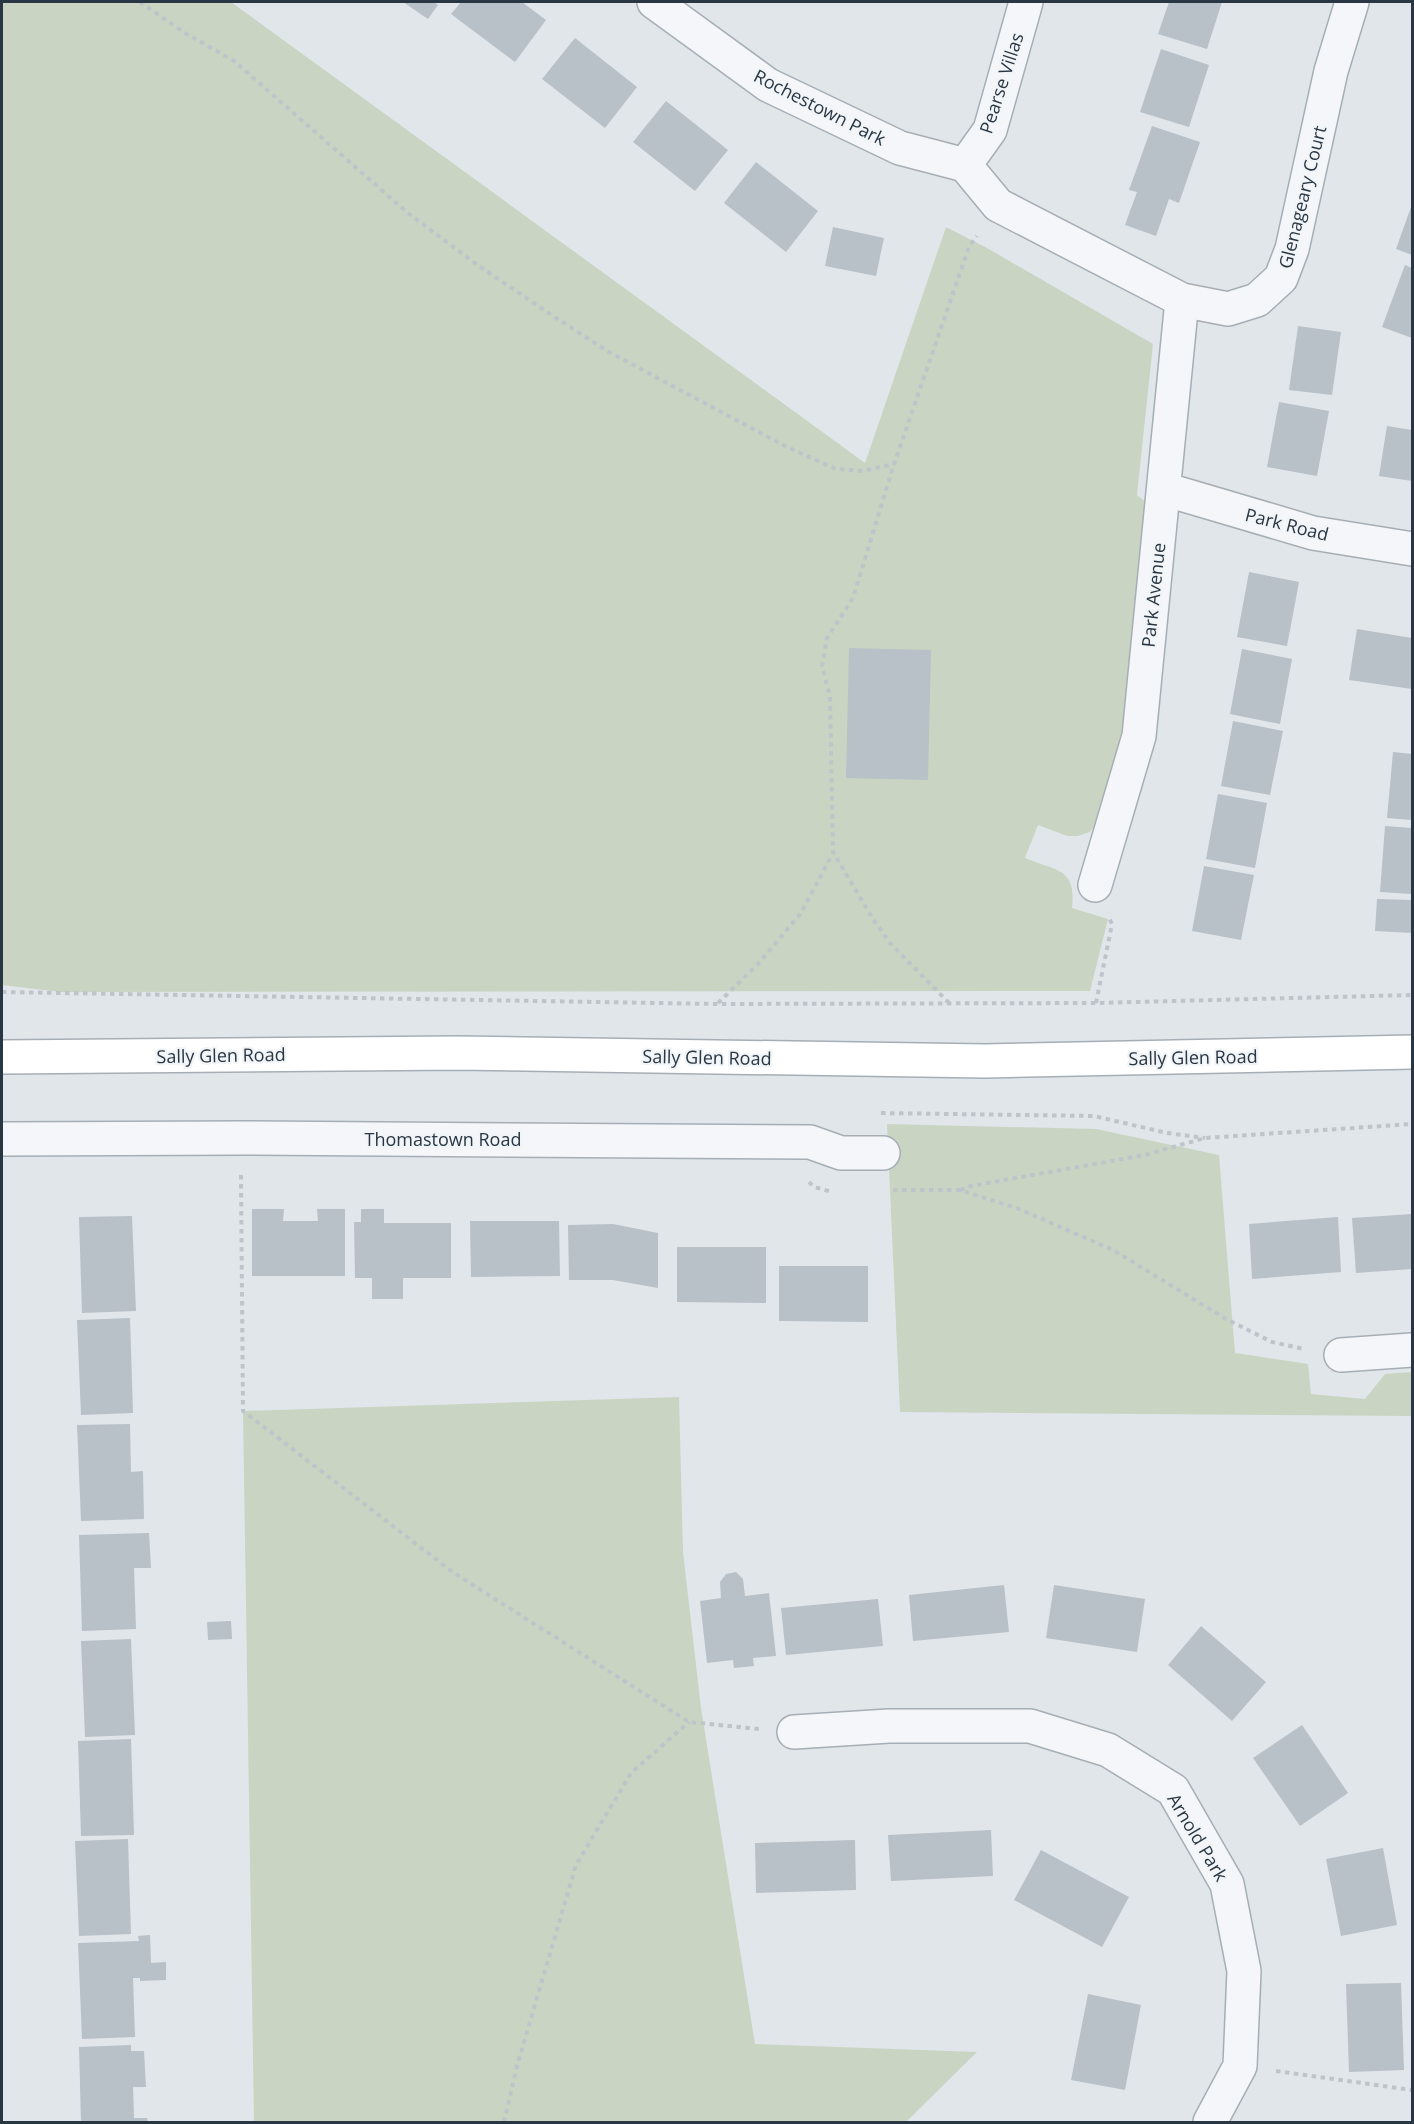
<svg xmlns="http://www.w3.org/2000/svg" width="1414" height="2124" viewBox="0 0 1414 2124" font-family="'Open Sans',sans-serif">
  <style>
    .green { fill: #c9d5c2 }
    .building { fill: #b8c0c8 }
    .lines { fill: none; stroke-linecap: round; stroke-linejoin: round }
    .street-casing { stroke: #a6aeb5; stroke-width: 36 }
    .secondary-casing { stroke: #a6aeb5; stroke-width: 36 }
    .path { stroke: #bfc4ca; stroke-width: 4; stroke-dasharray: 4.5 4.5; stroke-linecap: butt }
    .street { stroke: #f4f6f9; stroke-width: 33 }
    .secondary { stroke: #fff; stroke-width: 33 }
    .labels { text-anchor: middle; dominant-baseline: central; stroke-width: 4.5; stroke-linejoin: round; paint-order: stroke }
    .street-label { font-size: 18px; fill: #293643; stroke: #f1f5f8 }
  </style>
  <rect width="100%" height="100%" fill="#e1e6eb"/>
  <path class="green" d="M2,2H231L865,463L946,227L987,248L1153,344L1137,495L1148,504L1127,733L1102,815L1090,832L1078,836H1067L1038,825L1025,858C1055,871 1077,867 1072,908L1108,919L1090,991L61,992L2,985Z
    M887,1124L1096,1129L1219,1155L1235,1353L1308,1364L1311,1394L1365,1399L1385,1374L1412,1372V1416L900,1412Z
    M679,1397L683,1552L701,1708L755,2044L977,2052L906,2122H254L243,1411Z"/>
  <path class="building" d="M403,2H434L438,5L428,19Z
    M461,2H522L546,20L515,62L451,14Z
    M1169,2H1222L1207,49L1158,34Z
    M575,38L637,87L605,128L542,79Z
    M1161,49L1209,65L1189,127L1140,112Z
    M666,101L728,150L695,191L633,142Z
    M1152,126L1200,142L1179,203L1169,199L1156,236L1125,225L1137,192L1129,190Z
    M756,162L818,211L786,252L724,203Z
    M1412,204V255L1396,249Z
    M833,227L884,238L876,276L825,266Z
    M1405,265L1412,268V338L1382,327Z
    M1298,326L1341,332L1332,395L1289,390Z
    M1279,402L1329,411L1317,476L1267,467Z
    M1387,426L1412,430V481L1379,476Z
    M1249,572L1299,582L1287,646L1237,637Z
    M1357,629L1412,638V689L1349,680Z
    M849,648L931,650L928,780L846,778Z
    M1242,649L1292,659L1280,724L1230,714Z
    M1233,721L1283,731L1270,795L1221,786Z
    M1393,752L1412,754V820L1387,818Z
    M1218,794L1267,803L1255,868L1206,859Z
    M1385,826L1412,828V894L1380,892Z
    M1204,866L1254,875L1241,940L1192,931Z
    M1377,899L1412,900V933L1375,931Z
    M252,1209H284L283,1221H318L317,1209H345V1276H252Z
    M361,1209H384V1223H451V1278H403V1299H372V1278H355L354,1222H361Z
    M1412,1214V1269L1356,1273L1352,1218Z
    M132,1216L136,1311L82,1313L79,1217Z
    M1338,1217L1341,1272L1252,1279L1249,1224Z
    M470,1221H559L560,1276L471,1277Z
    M613,1224L658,1233V1288L613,1280H569L568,1225Z
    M677,1247H766V1303L677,1302Z
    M779,1266H868V1322L779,1321Z
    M130,1318L133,1413L81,1415L77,1320Z
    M130,1424L131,1472L143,1471L144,1519L81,1521L77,1425Z
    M149,1533L151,1568H134L136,1629L82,1631L79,1535Z
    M736,1572L743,1579L745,1596L769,1593L776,1656L753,1658L754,1666L734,1668L733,1660L707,1663L700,1601L721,1598L720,1582L726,1574Z
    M1004,1585L1009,1632L913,1641L909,1595Z
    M1054,1585L1145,1599L1137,1652L1046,1638Z
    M878,1599L883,1646L786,1655L781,1608Z
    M231,1621L232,1639L208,1640L207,1622Z
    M1201,1626L1266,1682L1232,1721L1168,1665Z
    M131,1639L135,1735L85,1737L81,1641Z
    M1302,1725L1348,1793L1300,1826L1253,1758Z
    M131,1739L134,1835L81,1836L78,1741Z
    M991,1830L993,1876L891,1881L888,1835Z
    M128,1839L131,1934L79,1936L75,1841Z
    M855,1840L856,1890L756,1893L755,1843Z
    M1383,1848L1397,1925L1341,1936L1326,1859Z
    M1041,1850L1129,1897L1102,1947L1014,1900Z
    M150,1935L151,1963L166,1962V1980L140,1981V1978H133L135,2037L82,2039L78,1943L139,1941L138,1936Z
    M1401,1983L1404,2070L1349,2072L1346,1984Z
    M1088,1994L1141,2005L1125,2090L1071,2080Z
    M131,2045V2051H144L146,2087H133L134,2118H147L148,2122H81L79,2047Z"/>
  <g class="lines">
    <defs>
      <path id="street" d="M654,2L768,85L900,148L965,165L990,130L1026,2
        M965,165L998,205L1182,300L1228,309L1257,300L1281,278L1292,249L1331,71L1352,2
        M1164,489L1313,533L1412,549
        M1095,885L1139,736L1182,300
        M2,1139L240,1138L810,1142L841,1153H883
        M1341,1355L1412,1350
        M794,1732L889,1726H1030L1108,1750L1173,1790L1227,1884L1244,1971L1240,2066L1210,2122"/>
      <path id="secondary" d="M2,1057L457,1053L985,1061L1412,1052"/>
    </defs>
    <use href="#street" class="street-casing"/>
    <use href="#secondary" class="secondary-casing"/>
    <path class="path" d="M140,2L185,33L234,61L409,214L479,266L553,316L609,352L785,446L836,469L863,471L894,464
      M2,992L717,1004L1096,1003L1412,995
      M718,1003L758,964L801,913L833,853
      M949,1003L890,943L873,919L833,852L830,697L822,666L827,638L853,598L894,464L969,247L977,236
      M1096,1003L1112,924L1109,918
      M881,1113L1094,1116L1167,1133L1205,1138
      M241,1175L243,1411L454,1573L689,1722L759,1729
      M809,1182L814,1187L829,1191
      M893,1190H960L1019,1209L1113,1250L1226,1319L1272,1342L1304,1349
      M960,1190L971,1186L1145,1155L1205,1138L1412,1124
      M1276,2071L1412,2090
      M504,2122L517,2066L576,1865L631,1773L689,1722"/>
    <use href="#street" class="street"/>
    <use href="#secondary" class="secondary"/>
  </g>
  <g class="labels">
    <g class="street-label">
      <text transform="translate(1001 83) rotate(-72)">Pearse Villas</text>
      <text transform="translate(820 107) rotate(27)">Rochestown Park</text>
      <text transform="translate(1302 197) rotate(-76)">Glenageary Court</text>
      <text transform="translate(1287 524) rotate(14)">Park Road</text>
      <text transform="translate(1153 595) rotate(-84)">Park Avenue</text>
      <text transform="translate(221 1055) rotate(-1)">Sally Glen Road</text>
      <text transform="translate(707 1057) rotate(1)">Sally Glen Road</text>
      <text transform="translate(1193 1057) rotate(-1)">Sally Glen Road</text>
      <text x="443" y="1139">Thomastown Road</text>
      <text transform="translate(1198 1837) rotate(59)">Arnold Park</text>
    </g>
  </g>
  <rect width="1414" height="2124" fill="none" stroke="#293643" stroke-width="6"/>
</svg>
